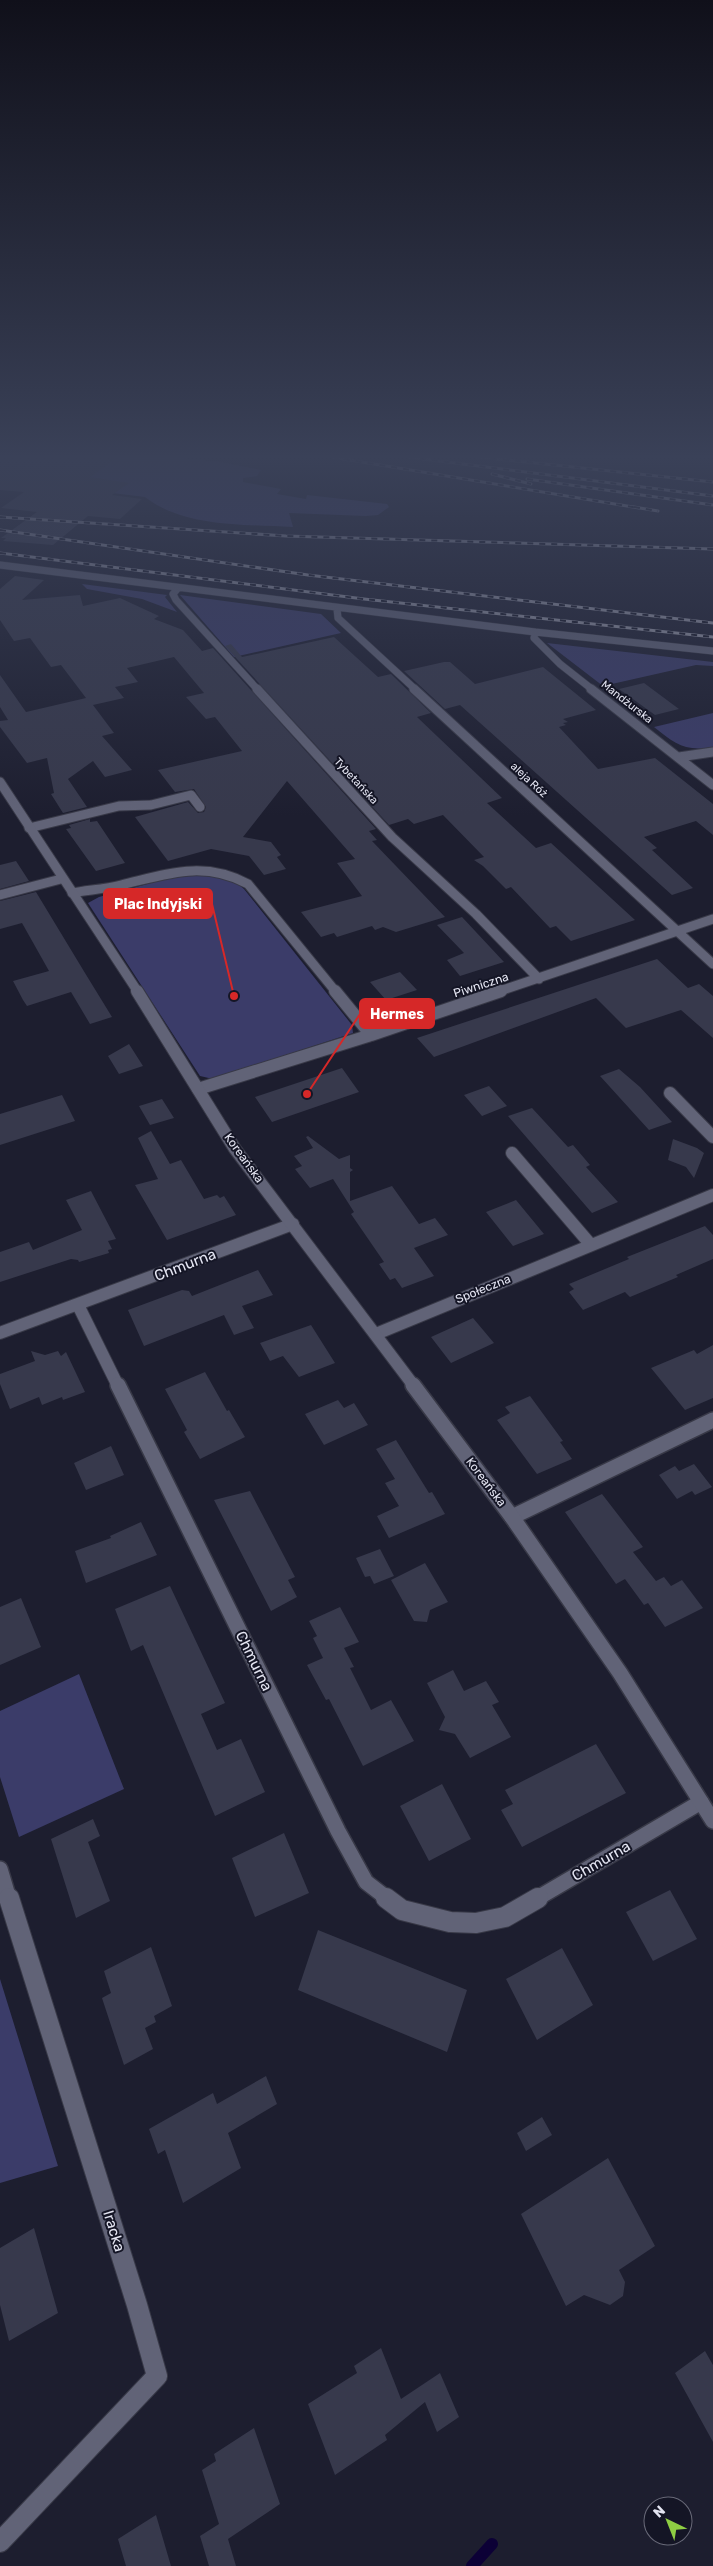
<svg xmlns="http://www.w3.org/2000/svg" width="713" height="2566" viewBox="0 0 713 2566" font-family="Rubik,sans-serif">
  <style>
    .green { fill: #3b3c69 }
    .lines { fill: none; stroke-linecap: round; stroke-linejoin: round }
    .stream { stroke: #0c0036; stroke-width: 12 }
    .building { fill: #37394c }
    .street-far4-casing { stroke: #383947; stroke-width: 8 }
    .street-far3-casing { stroke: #383947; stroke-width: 11 }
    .street-far2-casing { stroke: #383947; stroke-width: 14 }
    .street-far1-casing { stroke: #383947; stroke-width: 18 }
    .street-casing { stroke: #383947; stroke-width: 22 }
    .secondary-far2-casing { stroke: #383947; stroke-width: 11 }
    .secondary-far1-casing { stroke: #383947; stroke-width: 14 }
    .secondary-casing { stroke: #383947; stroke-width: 18 }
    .street-far4 { stroke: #616377; stroke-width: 7 }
    .street-far3 { stroke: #616377; stroke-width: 9 }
    .street-far2 { stroke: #616377; stroke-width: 12 }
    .street-far1 { stroke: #616377; stroke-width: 15 }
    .street { stroke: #616377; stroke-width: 20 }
    .secondary-far2 { stroke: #616377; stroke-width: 9 }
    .secondary-far1 { stroke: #616377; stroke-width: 12 }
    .secondary { stroke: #616377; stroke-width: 15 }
    .rail-casing { stroke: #9596a4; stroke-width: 3 }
    .rail { stroke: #141525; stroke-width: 2; stroke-dasharray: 6; stroke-linecap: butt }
    .labels { text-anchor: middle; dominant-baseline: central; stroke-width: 4; stroke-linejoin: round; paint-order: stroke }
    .far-street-label { font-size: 11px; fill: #e4e5f2; stroke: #141525 }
    .street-label { font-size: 12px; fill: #e4e5f2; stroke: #141525 }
    .near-street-label { font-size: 15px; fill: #e4e5f2; stroke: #141525 }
    .leader { fill: none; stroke: #d62828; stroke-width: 2 }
    .callout-dot { fill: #d62828; stroke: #141525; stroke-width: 2 }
    .callout { fill: #d62828; stroke: #d62828; stroke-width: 2 }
    .callout-label { font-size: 14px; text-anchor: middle; font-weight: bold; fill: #fff }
  </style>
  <rect width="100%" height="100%" fill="#1d1e2f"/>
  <path class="green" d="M20,457H173L221,462L261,470L257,476L243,478V482L281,489L277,494L306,499L307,495L387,504L389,507L378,515L366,516L289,513L293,527C244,524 185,528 145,497L63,487L17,458Z
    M82,584L167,595L165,597L177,612L142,599L87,589Z
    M180,595L321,614L341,633L234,657Z
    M547,643L713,662V666L696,665L603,686Z
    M713,713V747C685,752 675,744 654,727Z
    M188,873L232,879L244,889L352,1025L353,1033L213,1079L200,1076L88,903L99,897Z
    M79,1674L124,1789L19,1837L0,1777V1711Z
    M0,1979L58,2166L0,2183Z"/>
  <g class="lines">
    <path class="stream" d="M472,2566L492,2544"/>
  </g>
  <path class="building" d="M0,457H119L90,477L129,483L112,495L142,499L120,519L88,516L53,545L3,541L6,538H1L37,512L1,508L24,492L0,490Z
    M15,576L44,580L22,600L80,595L83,606L120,598L159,616L154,619L183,630L202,651L213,648L376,829L369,831L377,840L372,841L445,917L396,932L383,927L375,930L372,926L337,937L334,933L321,937L301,912L362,896L337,863L355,859L287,781L243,837L271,842L281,855L277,857L286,869L264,875L249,856L211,849L168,861L135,817L188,802L198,813L204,812L206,807L194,789L175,792L158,770L242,751L215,717L206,719L186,697L204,693L174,657L127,668L138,682L115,687L124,698L93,705L114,733L102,736L132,770L105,777L93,761L68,779L87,807L63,813L51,794L54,793L47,758L27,763L0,727V721L8,720L0,707V675L26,712L86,698L61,665L51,667L30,638L14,641L0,620V589Z
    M334,637L378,677L391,674L431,713L417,717L502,798L487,803L536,848L551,843L635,920L571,941L556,926L550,928L511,887L506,889L483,866L474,860L484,857L443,815L414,824L408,819L389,825L225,646L231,644L242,657Z
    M444,662H450L475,684L543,667L596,710L563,719L568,722L563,723L566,725L559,727L598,769L655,758L713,804V835L696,821L644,837L657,848L652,850L693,888L672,895L460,705L445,709L404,671Z
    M644,683L679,709L655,715L619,689Z
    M90,819V822L97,821L125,863L96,871L66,829L71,828L69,825Z
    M16,861L29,881L0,889V865Z
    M36,892L85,973L112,1017L90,1024L71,992L27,1006L23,1000L13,981L49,971L22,923L0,929V901Z
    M462,917L504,962L460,976L447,960L464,953L437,925Z
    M657,959L688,988L699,984L713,996V1038L681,1010L626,1028L596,998L434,1057L417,1038Z
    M400,972L417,990L386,1000L370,982Z
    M129,1044L143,1066L119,1074L108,1056Z
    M342,1068L359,1092L272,1122L255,1097Z
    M619,1069L640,1087L672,1122L649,1130L600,1076Z
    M489,1086L507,1106L482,1116L464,1095Z
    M62,1095L75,1121L0,1145V1114Z
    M162,1099L174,1118L150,1125L139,1106Z
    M532,1108L568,1147L573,1145L590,1165L586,1167L618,1202L592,1213L508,1116Z
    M151,1131L170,1164L181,1160L204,1199L217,1195L220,1198L224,1196L236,1215L167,1240L135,1185L158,1179L138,1138Z
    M308,1136L339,1159L350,1155V1168L353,1170L350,1172V1201L392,1186L419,1224L435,1218L448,1235L414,1248L434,1276L402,1288L395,1278L390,1280L379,1264L384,1262L351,1214L354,1212L333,1179L310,1188L295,1169L302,1166L294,1156L313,1148L306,1137Z
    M673,1139L697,1148L704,1153L694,1178L686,1167L668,1160Z
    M91,1191L116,1239L108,1241L112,1249L108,1250L109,1253L79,1262L78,1260L71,1259L0,1282V1252L29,1242L33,1250L82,1230L66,1200Z
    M516,1200L544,1234L513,1246L486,1212Z
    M705,1226L713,1235V1259L676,1275L678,1277L630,1297L625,1292L583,1310L569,1292L574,1289L569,1284L629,1259L627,1257Z
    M258,1270L273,1295L242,1306L254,1328L234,1335L224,1315L144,1346L128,1310L182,1290L189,1291L192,1296Z
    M473,1318L494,1343L451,1363L431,1337Z
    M311,1325L335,1363L299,1377L283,1356L270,1361L260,1343Z
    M713,1345V1398L685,1410L651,1368L694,1350L697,1354Z
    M31,1351L45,1355L58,1351L61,1356L66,1352L85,1392L63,1400L62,1397L42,1405L39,1397L10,1409L0,1384V1374L35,1361Z
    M205,1372L227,1411L229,1410L245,1437L200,1459L184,1432L187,1430L165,1389Z
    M530,1396L563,1441L560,1442L572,1459L537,1474L497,1420L510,1413L505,1407Z
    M338,1400L344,1408L354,1403L368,1425L324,1445L305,1414Z
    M396,1440L429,1493L432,1492L445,1514L389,1538L377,1516L399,1506L385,1483L395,1479L376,1449Z
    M111,1446L124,1475L86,1490L74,1463Z
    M694,1464L712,1487L695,1495L692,1491L677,1499L659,1475L675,1466L679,1471Z
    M250,1491L295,1577L288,1580L297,1597L271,1611L214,1500Z
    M602,1494L643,1547L633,1552L656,1581L664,1577L671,1586L682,1580L703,1608L665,1627L648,1603L644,1605L625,1579L616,1584L565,1512Z
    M141,1522L157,1555L86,1583L75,1551L111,1538L110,1536Z
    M380,1549L394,1576L374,1584L370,1576L365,1577L356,1558Z
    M425,1563L448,1602L430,1610L427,1622L414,1621L391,1580Z
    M170,1586L225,1703L201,1714L217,1750L241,1739L265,1792L215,1816L143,1645L131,1651L115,1609Z
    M21,1598L41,1647L0,1665V1607Z
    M340,1607L359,1642L344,1648L354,1667L350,1668L371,1710L391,1700L414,1741L363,1766L329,1699L326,1700L307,1665L323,1658L313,1638L317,1636L309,1621Z
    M453,1670L464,1691L486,1681L499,1702L492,1705L511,1737L470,1758L455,1734L439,1730L445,1717L427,1683Z
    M596,1744L626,1793L522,1847L501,1810L513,1804L505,1790Z
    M442,1784L471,1839L429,1861L400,1806Z
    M93,1819L100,1836L88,1842L110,1901L76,1918L51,1839Z
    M284,1833L309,1893L255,1917L232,1858Z
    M670,1890L697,1939L653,1961L626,1912Z
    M318,1930L467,1990L447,2052L298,1990Z
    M151,1947L172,2006L154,2016L156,2022L145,2028L153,2049L124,2065L102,1998L111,1993L104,1971Z
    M562,1948L593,2005L537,2040L506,1979Z
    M266,2076L277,2104L228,2133L241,2168L183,2203L165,2150L158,2154L149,2129L213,2093L217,2104Z
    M542,2117L552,2135L526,2151L517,2133Z
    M608,2158L655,2246L619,2270L625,2282L623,2296L610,2305L584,2295L566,2306L521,2214Z
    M34,2228L58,2313L9,2341L0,2305V2248Z
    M381,2348L401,2399L440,2373L459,2417L437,2432L425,2402L385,2435L387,2440L335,2475L308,2404L357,2373L354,2366Z
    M705,2351L713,2365V2442L675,2373Z
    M254,2428L280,2504L228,2539L236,2566H209L200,2536L219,2524L202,2470L216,2461L214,2454Z
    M156,2515L171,2566H126L118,2539Z"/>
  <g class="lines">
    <defs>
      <path id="street-far4" d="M0,565L535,632L713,651
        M178,588L173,594L176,600L258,690
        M337,609L338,618L416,690
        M535,632L534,638L560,664L593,690"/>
      <path id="street-far3" d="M257,689L392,837L476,914L539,979
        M414,689L713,964
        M591,689L713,785
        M679,757L713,752
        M29,828L119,806L151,805L191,795L200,807
        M72,893C88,890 105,889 121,885C168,874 203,860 248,884L336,992
        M0,895L61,879
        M497,992L713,919"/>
      <path id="street-far2" d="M335,991L371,1035
        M198,1089L371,1035L501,991
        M670,1093L713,1137
        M512,1153L591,1245
        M78,1305L118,1386
        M0,1333L293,1224
        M376,1334L713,1195"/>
      <path id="street-far1" d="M118,1385L338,1831L366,1882L388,1899
        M512,1517L713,1420
        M0,1869L9,1899
        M536,1899L701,1802"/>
      <path id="street" d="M386,1898L402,1910L450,1922L476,1923L505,1917L538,1898
        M0,2542L157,2376L137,2305L9,1898"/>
      <path id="secondary-far2" d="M0,782L138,992"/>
      <path id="secondary-far1" d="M137,991L235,1149L414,1386"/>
      <path id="secondary" d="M413,1385L512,1517L620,1673L713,1821"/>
    </defs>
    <use href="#street-far4" class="street-far4-casing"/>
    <use href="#street-far3" class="street-far3-casing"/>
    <use href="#street-far2" class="street-far2-casing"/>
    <use href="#street-far1" class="street-far1-casing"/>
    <use href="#street" class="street-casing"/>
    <use href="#secondary-far2" class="secondary-far2-casing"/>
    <use href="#secondary-far1" class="secondary-far1-casing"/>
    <use href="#secondary" class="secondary-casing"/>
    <use href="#street-far4" class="street-far4"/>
    <use href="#street-far3" class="street-far3"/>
    <use href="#street-far2" class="street-far2"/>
    <use href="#street-far1" class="street-far1"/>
    <use href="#street" class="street"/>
    <use href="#secondary-far2" class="secondary-far2"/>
    <use href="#secondary-far1" class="secondary-far1"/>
    <use href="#secondary" class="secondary"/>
    <defs>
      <path id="rail" d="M332,457L639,508
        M408,457L713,496
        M479,457L713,482
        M492,474L531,484
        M527,479L713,505
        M634,507L658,511
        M0,517L286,536L713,549
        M0,530L308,575L713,623
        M0,553L364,599L713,637"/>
    </defs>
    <use href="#rail" class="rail-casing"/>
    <use href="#rail" class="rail"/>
  </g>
  <linearGradient id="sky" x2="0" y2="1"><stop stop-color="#10101a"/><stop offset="0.56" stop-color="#3a4158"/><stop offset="1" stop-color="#3a4158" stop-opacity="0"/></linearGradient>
  <rect width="713" height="816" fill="url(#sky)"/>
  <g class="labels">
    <g class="far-street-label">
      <text transform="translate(627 702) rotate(38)">Mandżurska</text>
      <text transform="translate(529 780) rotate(43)">aleja Róż</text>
      <text transform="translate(356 781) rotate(47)">Tybetańska</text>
    </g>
    <g class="street-label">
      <text transform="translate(481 985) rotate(-18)">Piwniczna</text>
      <text transform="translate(244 1158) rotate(54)">Koreańska</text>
      <text transform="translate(483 1289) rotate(-22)">Społeczna</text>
      <text transform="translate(486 1482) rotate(53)">Koreańska</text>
    </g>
    <g class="near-street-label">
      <text transform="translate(185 1265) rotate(-21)">Chmurna</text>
      <text transform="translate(254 1661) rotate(64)">Chmurna</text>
      <text transform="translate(601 1861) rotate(-30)">Chmurna</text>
      <text transform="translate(114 2231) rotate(73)">Iracka</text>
    </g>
  </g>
  <path class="leader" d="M234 996L212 904M307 1094L360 1014"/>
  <g class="callout-dot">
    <circle cx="234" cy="996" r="5"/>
    <circle cx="307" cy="1094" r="5"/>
  </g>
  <g class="callout">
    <rect x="104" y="889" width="108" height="29" rx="5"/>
    <rect x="360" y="999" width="74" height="29" rx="5"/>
  </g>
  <g class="callout-label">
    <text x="158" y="909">Plac Indyjski</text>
    <text x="397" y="1019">Hermes</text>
  </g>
  <g transform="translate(668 2521) rotate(317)"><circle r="24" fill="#141525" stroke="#676877"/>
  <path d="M0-4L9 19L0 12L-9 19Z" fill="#8ece43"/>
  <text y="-8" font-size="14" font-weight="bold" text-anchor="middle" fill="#e4e5f2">N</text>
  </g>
</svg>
